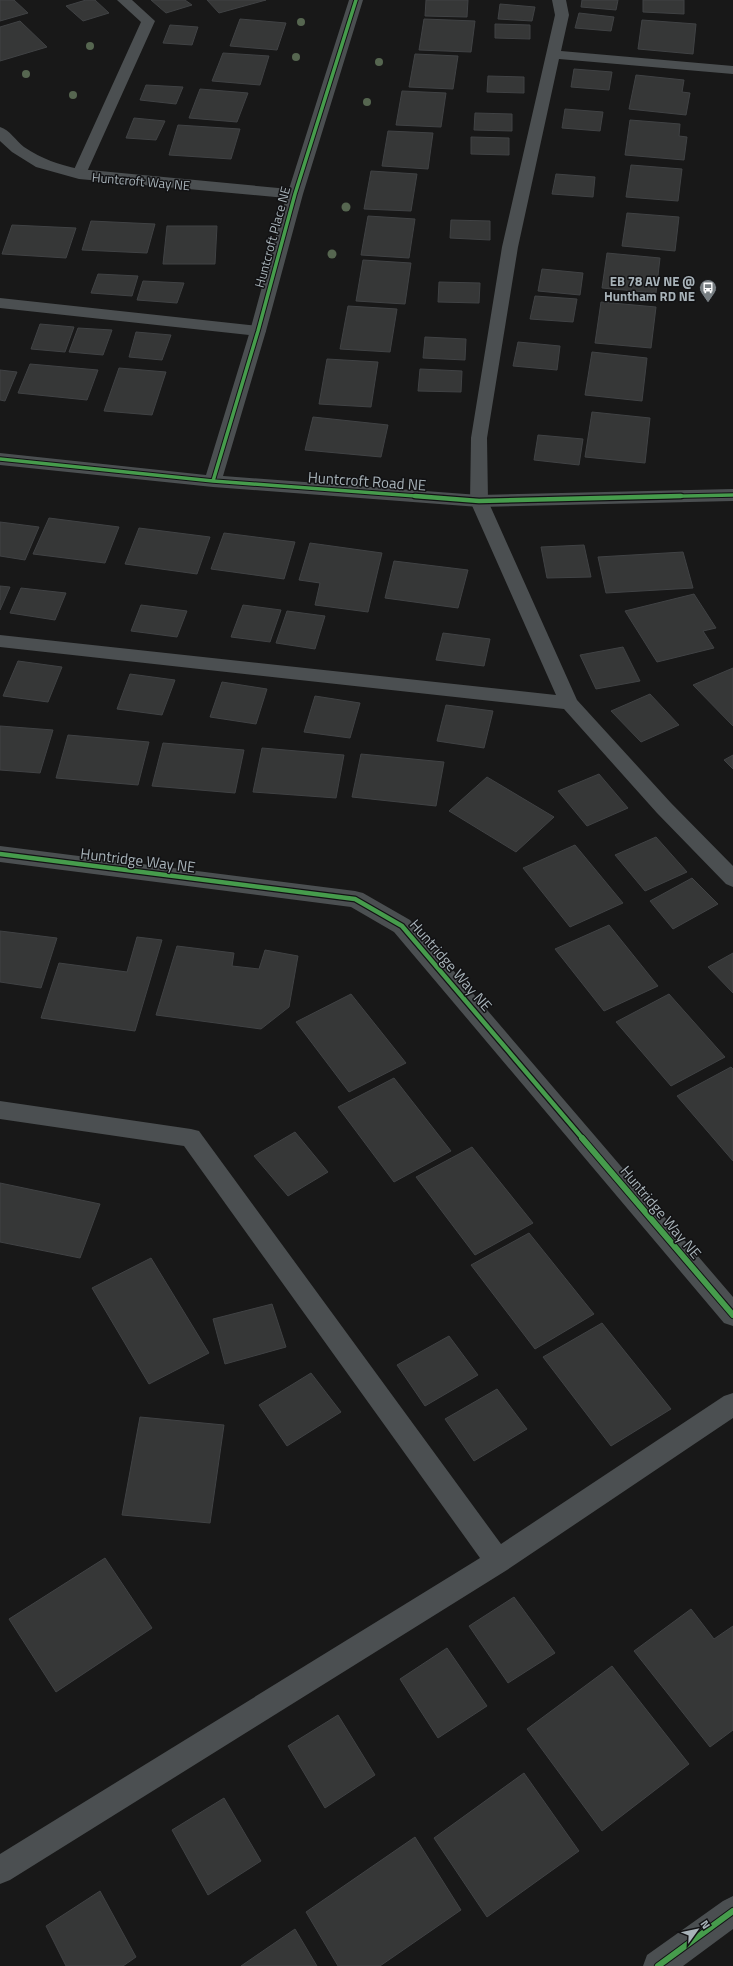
<svg xmlns="http://www.w3.org/2000/svg" width="733" height="1966" viewBox="0 0 733 1966" font-family="'Titillium Web',sans-serif">
  <style>
    .building { fill: #363737; stroke: #404244 }
    .lines { fill: none; stroke-linecap: round; stroke-linejoin: round }
    .lane { fill: #4b4f51; fill-rule: evenodd }
    .street { fill: #4b4f51; fill-rule: evenodd }
    .cycleway-far2-casing { stroke: #121214; stroke-width: 5.5 }
    .cycleway-far1-casing { stroke: #121214; stroke-width: 7 }
    .cycleway-casing { stroke: #121214; stroke-width: 8 }
    .cycleway-far2 { stroke: #469c4c; stroke-width: 3.5 }
    .cycleway-far1 { stroke: #469c4c; stroke-width: 4.5 }
    .cycleway { stroke: #469c4c; stroke-width: 6 }
    .tree { fill: #566650 }
    .labels { text-anchor: middle; dominant-baseline: central; stroke-width: 3; stroke-linejoin: round; paint-order: stroke }
    .far-street-label { font-size: 13px; fill: #a8b3b9; stroke: #121214 }
    .far-poi-label { font-size: 13px; font-weight: bold; fill: #a8b3b9; stroke: #121214; text-anchor: end }
    .street-label { font-size: 15px; fill: #a8b3b9; stroke: #121214 }
  </style>
  <rect width="100%" height="100%" fill="#181818"/>
  <path class="building" d="M0,0H14L28,13L0,21Z
    M86,0H95L109,13L83,21L66,6Z
    M151,0H185L192,5L166,13Z
    M207,0H266L219,13Z
    M426,0H468L467,17L425,16Z
    M582,0H618L616,10L581,7Z
    M643,0H684V14L643,12Z
    M500,4L535,7L532,21L498,19Z
    M579,13L614,17L611,31L575,28Z
    M240,19L286,23L277,50L230,46Z
    M424,19L475,21L471,52L419,50Z
    M642,20L696,24L693,54L638,49Z
    M20,21L47,47L0,61V27Z
    M495,24L530,25V39L495,38Z
    M170,25L198,27L192,45L163,43Z
    M223,53L269,56L260,85L212,81Z
    M415,54L458,56L453,89L409,87Z
    M574,69L612,72L609,90L571,87Z
    M636,75L684,80L682,92L690,93L686,115L629,109Z
    M488,76L524,77V93L487,92Z
    M146,85L183,87L176,104L140,100Z
    M200,89L248,93L237,122L189,118Z
    M402,91L446,93L441,127L396,125Z
    M565,109L603,112L600,131L562,128Z
    M475,113L512,114V131L474,130Z
    M134,118L165,121L156,140L126,138Z
    M630,120L680,124L679,136L687,137L684,160L625,155Z
    M178,125L240,129L231,159L169,155Z
    M388,131L433,133L428,169L382,166Z
    M471,137L509,138V155L471,154Z
    M631,165L682,169L678,201L626,197Z
    M371,171L417,174L411,211L364,209Z
    M556,174L595,177L593,197L552,194Z
    M627,213L679,217L675,251L622,246Z
    M368,216L415,219L409,258L361,255Z
    M451,220L490,221V240L450,238Z
    M91,221L155,224L147,253L82,250Z
    M12,225L76,228L66,258L2,254Z
    M167,226H217L215,264H163Z
    M607,253L660,258L656,293L602,288Z
    M363,260L411,263L405,304L356,301Z
    M542,269L583,273L580,295L538,291Z
    M98,274L138,276L132,296L91,293Z
    M143,281L184,283L177,303L137,300Z
    M439,282L480,283L479,303L438,302Z
    M535,296L577,299L573,322L530,319Z
    M601,302L656,307L651,348L595,343Z
    M348,306L397,309L390,352L340,349Z
    M40,324L74,327L65,352L31,349Z
    M78,328L112,330L103,355L69,352Z
    M136,332L171,335L162,360L129,357Z
    M425,337L466,339L465,360L423,358Z
    M518,342L560,346L557,370L513,366Z
    M592,352L647,358L642,401L585,395Z
    M327,359L378,362L371,407L319,404Z
    M30,364L98,370L87,400L18,393Z
    M119,368L166,372L152,415L104,411Z
    M420,369L462,371L461,392L418,391Z
    M0,370L17,372L5,401L0,400Z
    M592,412L650,418L645,463L585,457Z
    M313,417L388,425L381,457L305,450Z
    M538,435L583,439L579,465L534,460Z
    M49,518L119,527L105,563L33,554Z
    M0,522L39,527L25,560L0,556Z
    M139,528L210,537L197,574L125,564Z
    M224,533L295,542L284,579L211,569Z
    M310,543L382,553L368,612L315,605L320,583L299,580Z
    M584,545L591,577L547,578L541,547Z
    M683,552L693,588L606,593L598,557Z
    M394,561L468,570L458,608L385,598Z
    M0,586L10,587L0,610Z
    M21,588L66,593L55,620L10,613Z
    M694,594L716,628L703,631L714,648L657,662L625,611Z
    M141,605L187,611L177,637L131,631Z
    M243,605L281,610L270,642L231,637Z
    M287,611L325,616L315,649L276,643Z
    M443,633L490,639L484,666L436,660Z
    M623,647L640,681L596,689L580,655Z
    M18,661L62,667L48,702L3,696Z
    M733,668V726L693,685Z
    M130,674L175,680L162,715L117,709Z
    M222,682L267,689L256,724L210,717Z
    M650,694L679,725L641,742L611,711Z
    M315,696L360,703L350,738L304,732Z
    M446,705L493,711L484,748L437,741Z
    M0,726L53,730L40,773L0,770Z
    M68,735L149,742L138,785L56,778Z
    M163,743L244,750L235,793L152,786Z
    M262,748L344,755L336,798L253,792Z
    M361,754L444,762L436,806L352,797Z
    M733,755V769L724,760Z
    M599,774L628,808L587,826L558,791Z
    M487,777L554,817L516,852L449,811Z
    M656,837L687,872L645,891L615,855Z
    M575,845L623,903L570,927L523,868Z
    M692,878L718,904L673,929L650,901Z
    M609,925L658,986L604,1011L555,949Z
    M0,931L57,938L41,988L0,982Z
    M137,937L162,940L135,1031L41,1018L59,963L127,972Z
    M177,946L234,953L232,966L259,969L265,950L298,956L289,1007L261,1029L156,1015Z
    M733,953V993L708,967Z
    M351,994L406,1063L349,1092L296,1022Z
    M669,994L725,1057L671,1086L616,1022Z
    M731,1067L733,1069V1161L677,1096Z
    M394,1078L451,1151L394,1182L338,1107Z
    M295,1132L328,1172L288,1196L254,1156Z
    M472,1147L533,1223L475,1255L416,1177Z
    M0,1183L100,1204L80,1258L0,1242Z
    M529,1233L594,1314L535,1349L471,1265Z
    M151,1258L209,1353L149,1384L92,1288Z
    M272,1304L286,1347L225,1364L213,1319Z
    M602,1323L671,1409L611,1446L543,1357Z
    M449,1336L478,1375L425,1406L397,1365Z
    M311,1373L341,1412L287,1446L259,1405Z
    M497,1389L527,1429L474,1461L445,1419Z
    M140,1417L224,1425L210,1523L122,1515Z
    M105,1558L152,1628L56,1692L9,1619Z
    M514,1597L555,1653L508,1683L469,1626Z
    M691,1609L714,1639L733,1626V1730L710,1747L634,1651Z
    M447,1648L487,1706L438,1738L400,1679Z
    M612,1666L689,1764L602,1831L527,1729Z
    M338,1715L375,1775L325,1808L288,1746Z
    M524,1773L579,1851L487,1917L434,1838Z
    M224,1798L261,1861L208,1895L172,1830Z
    M415,1837L461,1910L380,1966H338L306,1912Z
    M100,1891L136,1957L123,1966H66L46,1926Z
    M295,1929L317,1966H241Z"/>
  <g class="lines">
    <path class="lane" d="M117,0H132L155,21L86,174L84,177H74L72,174L141,22Z
      M552,0H566L569,15L561,51L733,66V74L559,59L518,247L487,438L488,501L577,700L671,803L733,866V887L726,884L657,813L564,709L0,647V635L556,695L470,501L471,438L502,247L555,15Z
      M0,298L258,326L264,328L266,331L264,334L258,336L0,308Z
      M0,1101L191,1129L199,1131L501,1544L724,1396L733,1393V1418L507,1570L10,1880L0,1884V1854L480,1558L184,1146L0,1119Z"/>
    <path class="street" d="M349,0H363L303,194L266,331L223,476L479,495L733,489V501L479,507L213,487L0,465V453L206,475L250,331L286,198L79,179L36,167L12,152L0,141V127C10,130 16,141 24,147C44,160 57,164 79,169L289,189Z
      M0,846L355,891L363,893L410,920L733,1297V1326L724,1323L394,932L351,907L0,862Z
      M733,1896V1929L683,1966H643L647,1955L723,1901Z"/>
    <defs>
      <path id="cycleway-far2" d="M0,459L213,481L429,497
        M213,481L258,331L295,194L356,0
        M639,497L733,495"/>
      <path id="cycleway-far1" d="M415,496L479,501L681,496
        M0,854L355,899L402,926L583,1139"/>
      <path id="cycleway" d="M582,1138L733,1315
        M658,1966L733,1911"/>
    </defs>
    <use href="#cycleway-far2" class="cycleway-far2-casing"/>
    <use href="#cycleway-far1" class="cycleway-far1-casing"/>
    <use href="#cycleway" class="cycleway-casing"/>
    <use href="#cycleway-far2" class="cycleway-far2"/>
    <use href="#cycleway-far1" class="cycleway-far1"/>
    <use href="#cycleway" class="cycleway"/>
  </g>
  <g class="tree">
    <circle cx="301" cy="22" r="4"/>
    <circle cx="90" cy="46" r="4"/>
    <circle cx="296" cy="57" r="4"/>
    <circle cx="379" cy="62" r="4"/>
    <circle cx="26" cy="74" r="4"/>
    <circle cx="73" cy="95" r="4"/>
    <circle cx="367" cy="102" r="4"/>
    <circle cx="346" cy="207" r="4.5"/>
    <circle cx="332" cy="254" r="4.5"/>
  </g>
  <defs>
    <symbol id="bus-pin" viewBox="-11 -11 22 30"><path d="M0 17L-7.5 6A9.5 9.5 0 1 1 7.5 6Z" fill="#767d81" stroke="#121214"/><path d="M-5-6H5V4H4V6H2V4H-2V6H-4V4H-5ZM-3.5-4V0h7V-4ZM-3.5 1.2v1.5H-2V1.2ZM2 1.2v1.5H3.5V1.2Z" fill="#fff"/></symbol>
  </defs>
  <g fill-rule="evenodd">
    <use href="#bus-pin" x="698" y="278" width="20" height="27"/>
  </g>
  <g class="labels">
    <g class="far-street-label">
      <text transform="translate(141 181) rotate(5)">Huntcroft Way NE</text>
      <text transform="translate(272 237) rotate(-75)">Huntcroft Place NE</text>
    </g>
    <g class="far-poi-label">
      <text x="695" y="281">EB 78 AV NE @<tspan x="695" dy="15">Huntham RD NE</tspan></text>
    </g>
    <g class="street-label">
      <text transform="translate(367 481) rotate(4)">Huntcroft Road NE</text>
      <text transform="translate(138 860) rotate(7)">Huntridge Way NE</text>
      <text transform="translate(451 965) rotate(49)">Huntridge Way NE</text>
      <text transform="translate(661 1212) rotate(50)">Huntridge Way NE</text>
    </g>
  </g>
  <g transform="translate(697 1930) rotate(57)" stroke="#121214" stroke-width="3" paint-order="stroke">
  <path d="M0-3L7 15L0 10L-7 15Z" fill="#a8b3b9"/>
  <text y="-6" font-size="11" font-weight="bold" text-anchor="middle" fill="#a8b3b9">N</text>
  </g>
</svg>
